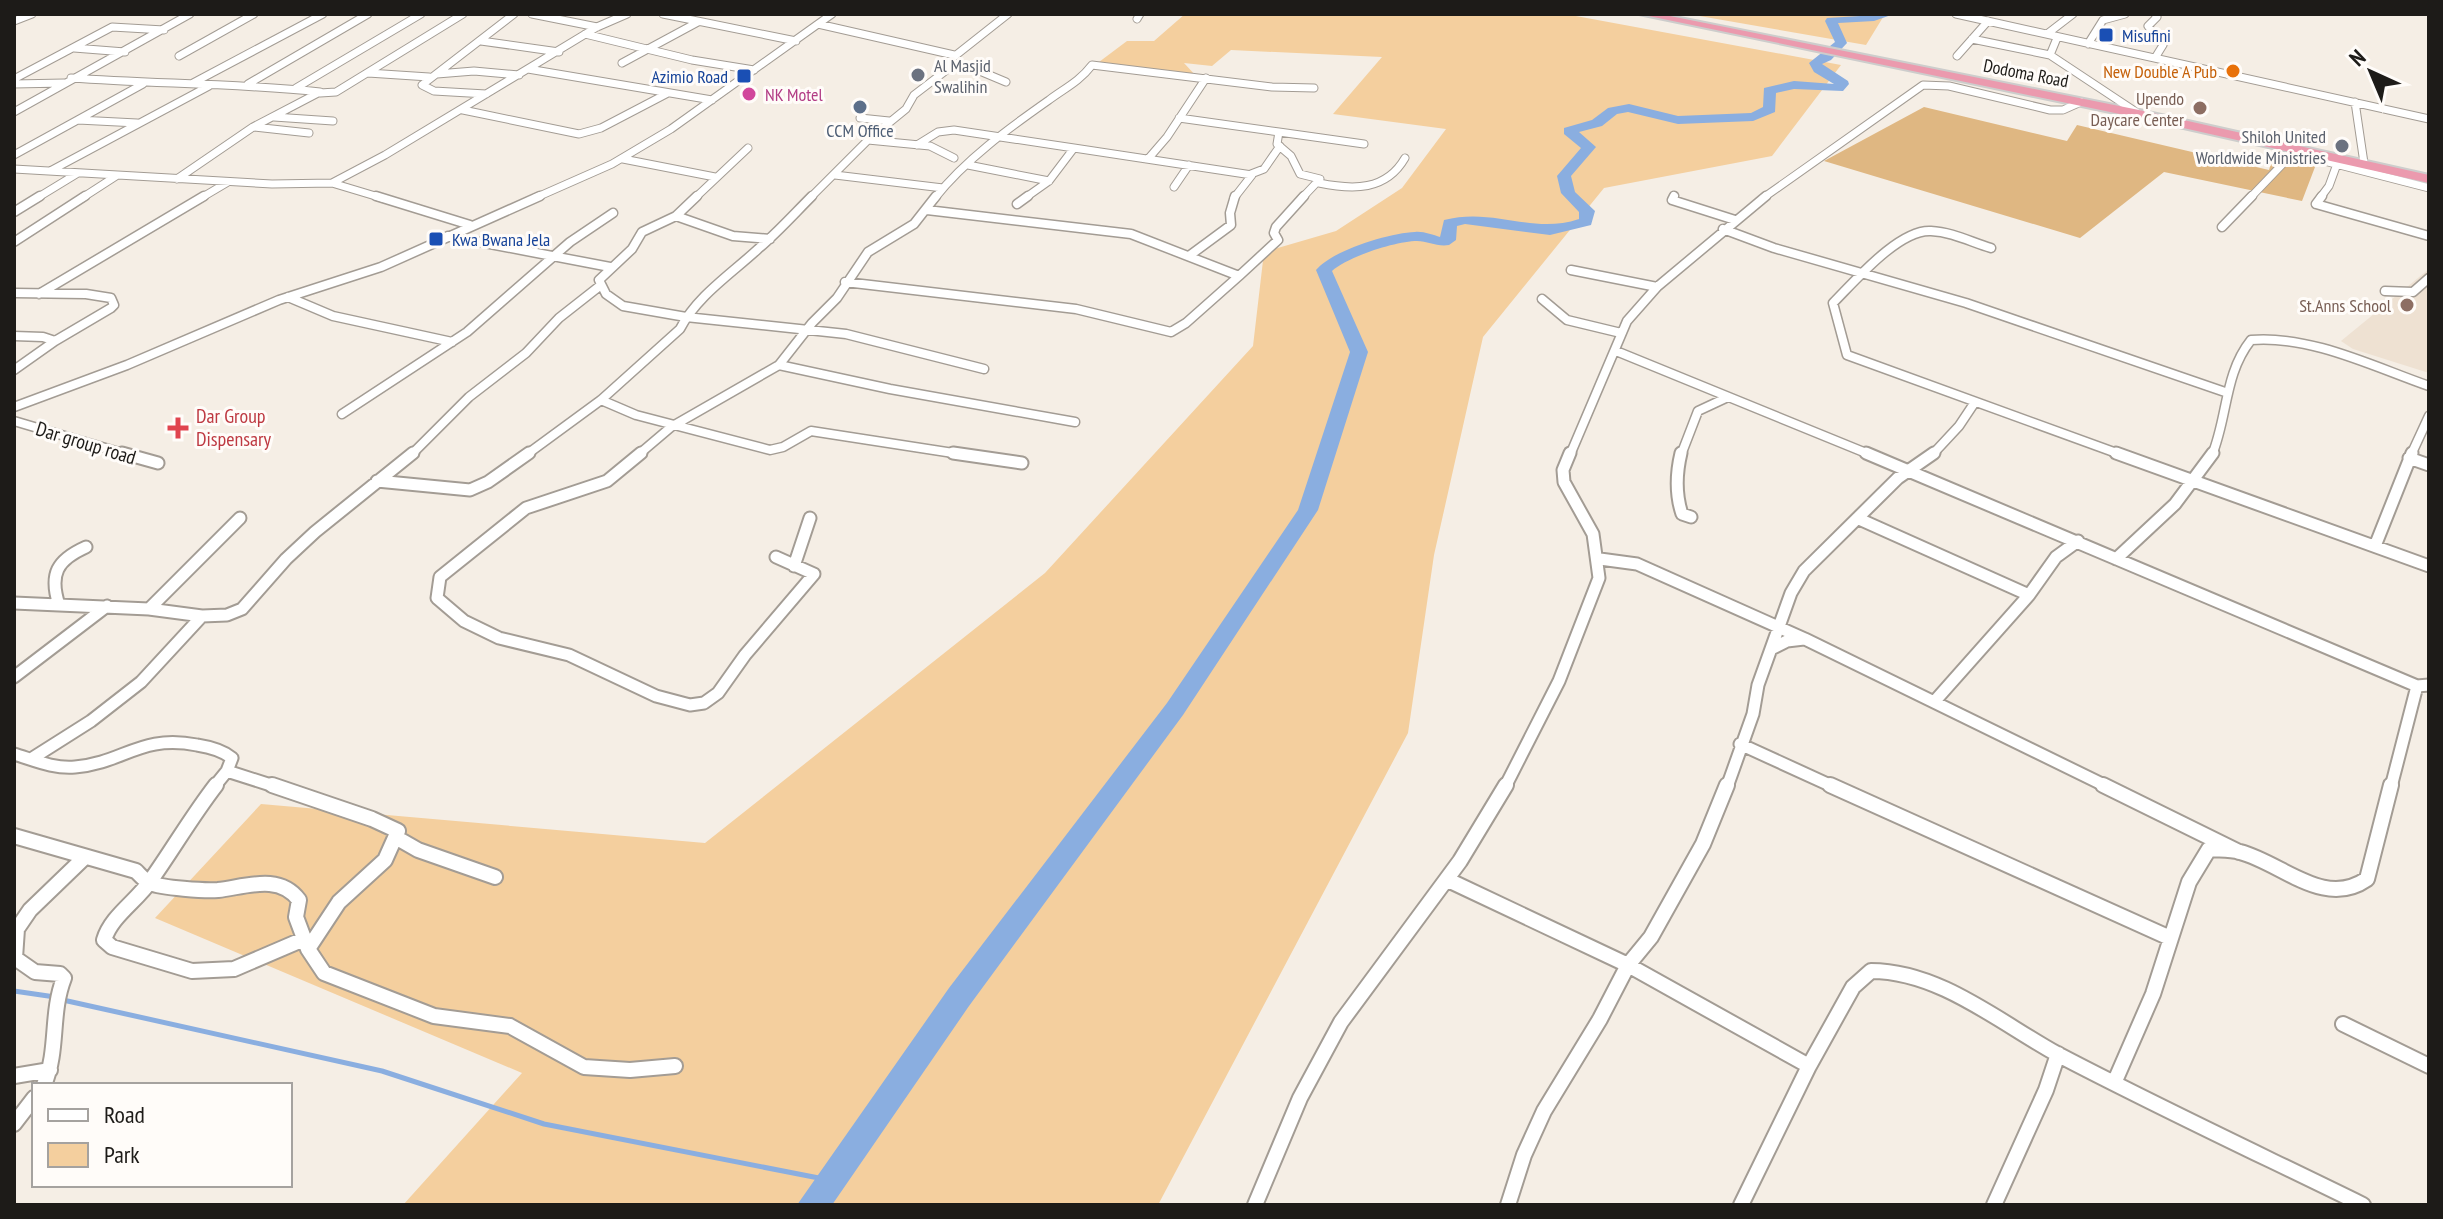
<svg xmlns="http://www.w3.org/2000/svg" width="2443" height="1219" viewBox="0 0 2443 1219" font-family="'PT Sans Narrow',sans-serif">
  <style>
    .built { fill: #eee1d2 }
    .green { fill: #f4cf9e }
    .forest { fill: #dfb782 }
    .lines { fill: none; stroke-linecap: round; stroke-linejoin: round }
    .stream { stroke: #8aaee0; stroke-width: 5 }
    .river { fill: #8aaee0; fill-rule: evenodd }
    .street-far3-casing { stroke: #a39c94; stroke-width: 9 }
    .street-far2-casing { stroke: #a39c94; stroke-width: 11 }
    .street-far1-casing { stroke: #a39c94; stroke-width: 15 }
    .street-casing { stroke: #a39c94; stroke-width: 18 }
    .highway-casing { stroke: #cdcdcc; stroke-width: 4 }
    .street-far3 { stroke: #fff; stroke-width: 7 }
    .street-far2 { stroke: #fff; stroke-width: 8 }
    .street-far1 { stroke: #fff; stroke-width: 11 }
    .street { stroke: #fff; stroke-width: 14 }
    .highway { fill: #eb9aae; fill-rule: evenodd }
    .transit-dot { fill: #1a4fb4; stroke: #fffcf9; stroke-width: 3 }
    .food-dot { fill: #e8710a; stroke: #fffcf9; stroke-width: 3 }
    .worship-dot { fill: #6b7280; stroke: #fffcf9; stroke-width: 3 }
    .hotel-dot { fill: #d1479c; stroke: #fffcf9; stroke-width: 3 }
    .service-dot { fill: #5c6f8a; stroke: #fffcf9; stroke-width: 3 }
    .education-dot { fill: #8d6e63; stroke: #fffcf9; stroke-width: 3 }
    .health-dot { fill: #e0444e; stroke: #fffcf9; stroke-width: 3 }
    .labels { text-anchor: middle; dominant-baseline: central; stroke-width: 6; stroke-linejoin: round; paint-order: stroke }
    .far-transit-label { font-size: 18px; fill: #164399; stroke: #fffcf9; text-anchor: start }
    .far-worship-label { font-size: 18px; fill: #5b616d; stroke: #fffcf9; text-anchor: start }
    .far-food-label { font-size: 18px; fill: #c56008; stroke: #fffcf9; text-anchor: end }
    .far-street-label { font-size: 18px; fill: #1d1b18; stroke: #fffcf9 }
    .far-hotel-label { font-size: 18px; fill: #b23c85; stroke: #fffcf9; text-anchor: start }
    .far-education-label { font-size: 18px; fill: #785e54; stroke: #fffcf9; text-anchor: end }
    .far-service-label { font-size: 18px; fill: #4e5e75; stroke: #fffcf9 }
    .health-label { font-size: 20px; fill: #be3a42; stroke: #fffcf9; text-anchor: start }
    .street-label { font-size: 20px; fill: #1d1b18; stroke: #fffcf9 }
  </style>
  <rect width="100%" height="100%" fill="#f5eee5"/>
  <path class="built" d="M2429,269V373L2353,349L2341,341Z"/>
  <path class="green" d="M1185,14H1565L1841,65L1772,156L1604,188L1483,337L1434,555L1408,733L1158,1205H403L522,1073L155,918L261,804L705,843L1045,573L1253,346L1264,252L1336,231L1402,188L1446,129L1333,114L1382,57L1231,50L1212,66L1184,63L1197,77L1099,62L1127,41H1154Z
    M1688,14H1885L1866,45Z"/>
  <path class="forest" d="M1924,107L2067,141L2077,125L2269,170L2275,150L2308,157L2315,167L2302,201L2164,172L2080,238L1824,161Z"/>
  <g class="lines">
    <path class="stream" d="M14,991L55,997
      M63,1000L382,1071L544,1124L829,1180"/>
    <path class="river" d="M1894,14L1874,21L1838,23L1847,43L1831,60L1822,64L1848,81L1849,84L1843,91L1794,89L1776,93L1775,112L1753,121L1678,124L1628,112L1617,114L1602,126L1579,132L1596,147L1571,176L1575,192L1595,211L1591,225L1550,235L1465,224L1457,226L1456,240L1449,245C1437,247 1428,241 1417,241C1396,241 1347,257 1332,271L1368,352L1318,510L1183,715L969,1006L832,1205H797L949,988L1167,703L1298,510L1350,352L1316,270C1333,250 1389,233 1415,232C1423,231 1433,235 1440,237L1444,220C1494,207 1532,235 1579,219V212L1561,193L1557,176L1581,148L1564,134V128L1592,120L1608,108L1629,104L1678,116L1751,113L1763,107L1764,88L1794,81L1834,84L1814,72L1809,63L1835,42L1825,21L1827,18Z"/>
    <defs>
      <path id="street-far3" d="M532,14L597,27
        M663,14L796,41
        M1956,14L2429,119
        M2155,14L2157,17L2148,26L2163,45L2155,58
        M1137,19L1140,14
        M14,21L32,14
        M818,24L954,55
        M585,34L692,60L754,70
        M2047,34L2073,14
        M2057,38L2050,55L2139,114
        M1972,39L2050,55
        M481,41L559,52
        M2088,44L2103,20L2125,14
        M74,48L125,52
        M179,56L254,14
        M1957,56L1988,21
        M622,63L698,22
        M946,63L975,69L1006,82
        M528,69L712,100
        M368,73L429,77
        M437,74L474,71L519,75
        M71,78C154,84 237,83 320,92L253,127L177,179
        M14,79L112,27L164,30
        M193,83L323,14
        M14,84L64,83
        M248,84L368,14
        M296,88L421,14
        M320,93L336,92L463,14
        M486,94L434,91L422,85L514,14
        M2355,102L2364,163
        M463,110L579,134L601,128L668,93
        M14,112L190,14
        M274,117L333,121
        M860,118L889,121
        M1179,118L1279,132L1277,144L1291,156L1300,174L1320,179L1302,198
        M78,120L137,123
        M254,127L309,133
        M1279,132L1364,144
        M868,140L930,146L954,158
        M917,145L938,132L954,130L1074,148L1049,181L1025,198
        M1074,148L1252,175L1234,198
        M2293,153L2429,188
        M14,155L143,84
        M623,159L715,177
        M1148,159L1167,137L1206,78
        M968,165L1049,181
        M14,169L272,184L332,183L382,198
        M52,170L209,86
        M1251,174L1264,169L1280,146
        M835,175L943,188
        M332,183L385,155L597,27L627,14
        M1319,183C1353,190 1386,191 1405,158
        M1174,187L1189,165
        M37,198L78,173
        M82,198L116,176
        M201,198L228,182
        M535,198L612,164L671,129L832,14
        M695,198L748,148
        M810,198L868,140L906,109L914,95L948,69L946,63L1008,14
        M935,198C965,160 1009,128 1049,100C1065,88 1079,82 1092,65L1272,87L1314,88
        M1763,198L1923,85L1949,86L2050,110H2063L2081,102
        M2250,198L2296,150
        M2320,198L2329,186L2337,164"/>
      <path id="street-far2" d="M376,196L470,225
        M697,196L676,216L733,236L770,239
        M1674,196L1672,200L1735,220
        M2322,196L2316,204L2429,236
        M1017,204L1028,196
        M14,212L40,196
        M676,216L642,232L632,249L599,280L606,294L623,306L686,317L846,334L984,369
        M2222,227L2252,196
        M1723,229L1774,248L1966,303L2225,392
        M448,236L610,267
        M14,242L85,196
        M1991,248C1971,242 1952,232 1931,231C1899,229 1855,281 1833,303L1847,355L2122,455
        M1189,256L1231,225L1230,213L1235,196
        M1571,270L1657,287
        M1239,276L1278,240L1274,233L1276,227L1304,196
        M845,282L1076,309L1171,332L1186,323L1239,276L1131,234L927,210
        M2385,291L2413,292L2429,278
        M14,293L86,294L111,298L114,305L111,308L55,341
        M39,294L204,196
        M288,297L333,316L452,342
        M1542,299L1567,320L1621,333
        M14,336L43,337L55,341L14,370
        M1616,351L1871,455
        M779,365L890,389L1075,422
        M601,400L636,415L770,450L783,447L811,431L966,455
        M14,407L127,365L279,300L381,267L540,196
        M342,414L467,332L570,242L613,213
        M14,421L129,455
        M411,455L469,397L526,353L559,318L601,285
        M526,455L601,400L680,329C697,296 731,274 758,249C777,233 794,214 812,196
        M638,455L671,427L779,365L812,323L837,298L868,252L914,224L936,196
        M1570,455L1627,321L1657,287L1766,196
        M1681,455L1698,411L1728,397
        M1932,455L1959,426L1975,402
        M2212,455C2228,416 2224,374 2251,340C2311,335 2374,367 2429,386
        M2411,455L2429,416"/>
      <path id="street-far1" d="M122,453L158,463
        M641,453L607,481L526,508L440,577L437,598L464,621L499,638L569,655L656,696L690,705L704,703L718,693L745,655L814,574L776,557
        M953,453L1022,463
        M1681,453C1676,474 1675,493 1682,514L1691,517
        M1866,453L2417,686L2429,685
        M2116,453L2429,566
        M2409,458L2429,465
        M377,481L470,490L488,482L529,453
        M1859,519L2029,595
        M2375,546L2412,453
        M1600,559L1637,564L1805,639L2108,787
        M2116,559L2175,504L2213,453
        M794,566L810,518
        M14,603L149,609L202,616L227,615L242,609L286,559L315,532L413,453
        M59,605C49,574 57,560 86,547
        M149,609L240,518
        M1771,649L1787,641L1804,639
        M14,677L107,606
        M1934,702L2029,595L2056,557L2078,541
        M1740,744L1834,787
        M14,754C34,760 54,769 75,767C124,763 140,734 197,745C210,747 222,750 232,758L227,771L277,787
        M31,759L91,721L141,682L202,616
        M214,787L227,771
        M1505,787L1559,681L1599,578L1593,534L1564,482L1563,470L1570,453
        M1727,787L1753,714L1758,685L1791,593L1804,571L1898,478L1934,453
        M2391,787L2417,686"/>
      <path id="street" d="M216,785C192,816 173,849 151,880C137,901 111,916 104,940L112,947L192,971L234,969L304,939
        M272,785L372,819L398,831L385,860L339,902L308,949
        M1830,785L2170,938
        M2103,785L2239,852
        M14,836L136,871C140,875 145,881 150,883C162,888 205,891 218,890C245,887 279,873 299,900L296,917L308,949L324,973L434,1016L510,1026L584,1067L630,1070L675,1066
        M397,838L418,850L495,877
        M1448,880L1628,965L1809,1066
        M2343,1024L2429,1066
        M14,1076L50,1070
        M2115,1081L2153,994L2189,882L2209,849C2219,850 2230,849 2240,852C2282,863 2324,909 2367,879L2391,785
        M44,1085C59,1049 50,1014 64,978L60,974L35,972L15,958L17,929L30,910L85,857
        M14,1124L34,1098
        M1255,1205L1300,1098L1341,1022L1460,861L1506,785
        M1508,1205L1524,1155L1544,1111L1600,1019L1628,965L1651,937L1703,844L1727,785
        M1741,1205L1809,1066L1853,987L1871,971C1939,971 1999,1022 2057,1054C2158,1107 2261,1155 2363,1205
        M1994,1205L2046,1090L2058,1054"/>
      <path id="highway" d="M1639,14H1660L2139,110L2429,175V183L2139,118Z"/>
    </defs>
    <use href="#street-far3" class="street-far3-casing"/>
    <use href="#street-far2" class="street-far2-casing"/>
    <use href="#street-far1" class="street-far1-casing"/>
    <use href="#street" class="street-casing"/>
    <use href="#highway" class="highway-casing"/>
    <use href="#street-far3" class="street-far3"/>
    <use href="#street-far2" class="street-far2"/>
    <use href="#street-far1" class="street-far1"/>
    <use href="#street" class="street"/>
    <use href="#highway" class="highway"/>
  </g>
  <g class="transit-dot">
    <rect x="2098" y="27" width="16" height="16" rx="4"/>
    <rect x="736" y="68" width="16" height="16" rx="4"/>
    <rect x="428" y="231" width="16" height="16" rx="4"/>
  </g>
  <circle class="food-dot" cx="2233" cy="71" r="8"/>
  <g class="worship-dot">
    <circle cx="918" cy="75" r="8"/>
    <circle cx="2342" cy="146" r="8"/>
  </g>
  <circle class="hotel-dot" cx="749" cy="94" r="8"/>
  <circle class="service-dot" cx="860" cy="107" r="8"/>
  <g class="education-dot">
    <circle cx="2200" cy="108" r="8"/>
    <circle cx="2407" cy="305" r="8"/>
  </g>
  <path class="health-dot" d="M174 416h8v8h8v8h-8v8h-8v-8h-8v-8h8z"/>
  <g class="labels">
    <g class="far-transit-label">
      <text x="2122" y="35">Misufini</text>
      <text x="728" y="76" text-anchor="end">Azimio Road</text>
      <text x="452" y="239">Kwa Bwana Jela</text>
    </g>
    <g class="far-worship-label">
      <text x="934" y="65">Al Masjid<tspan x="934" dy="21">Swalihin</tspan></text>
      <text x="2326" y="136" text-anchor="end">Shiloh United<tspan x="2326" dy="21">Worldwide Ministries</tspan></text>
    </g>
    <g class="far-food-label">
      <text x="2217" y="71">New Double A Pub</text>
    </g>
    <g class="far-street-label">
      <text transform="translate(2026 73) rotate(11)">Dodoma Road</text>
    </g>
    <g class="far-hotel-label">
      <text x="765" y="94">NK Motel</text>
    </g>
    <g class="far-education-label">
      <text x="2184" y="98">Upendo<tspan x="2184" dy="21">Daycare Center</tspan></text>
      <text x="2391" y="305">St.Anns School</text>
    </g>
    <g class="far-service-label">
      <text x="860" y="130">CCM Office</text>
    </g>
    <g class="health-label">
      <text x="196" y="416">Dar Group<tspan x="196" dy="23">Dispensary</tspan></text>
    </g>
    <g class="street-label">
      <text transform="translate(86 443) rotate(17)">Dar group road</text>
    </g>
  </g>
  <rect width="2443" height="1219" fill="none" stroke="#1d1b18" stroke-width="32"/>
  <rect x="32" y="1083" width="260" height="104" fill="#fffcf9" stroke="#a5a29f" stroke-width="2"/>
  <rect x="48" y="1109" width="40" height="12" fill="#ffffff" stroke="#a5a29f" stroke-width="2"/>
  <text x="104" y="1123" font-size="24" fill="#1d1b18">Road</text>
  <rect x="48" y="1143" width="40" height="24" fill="#f4cf9e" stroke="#a5a29f" stroke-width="2"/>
  <text x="104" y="1163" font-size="24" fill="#1d1b18">Park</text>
  <g transform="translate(2371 72) rotate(316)" stroke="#fffcf9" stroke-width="6" paint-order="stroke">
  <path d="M0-6L14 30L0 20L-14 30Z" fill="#1d1b18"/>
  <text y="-12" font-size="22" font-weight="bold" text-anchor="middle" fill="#1d1b18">N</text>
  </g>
</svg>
